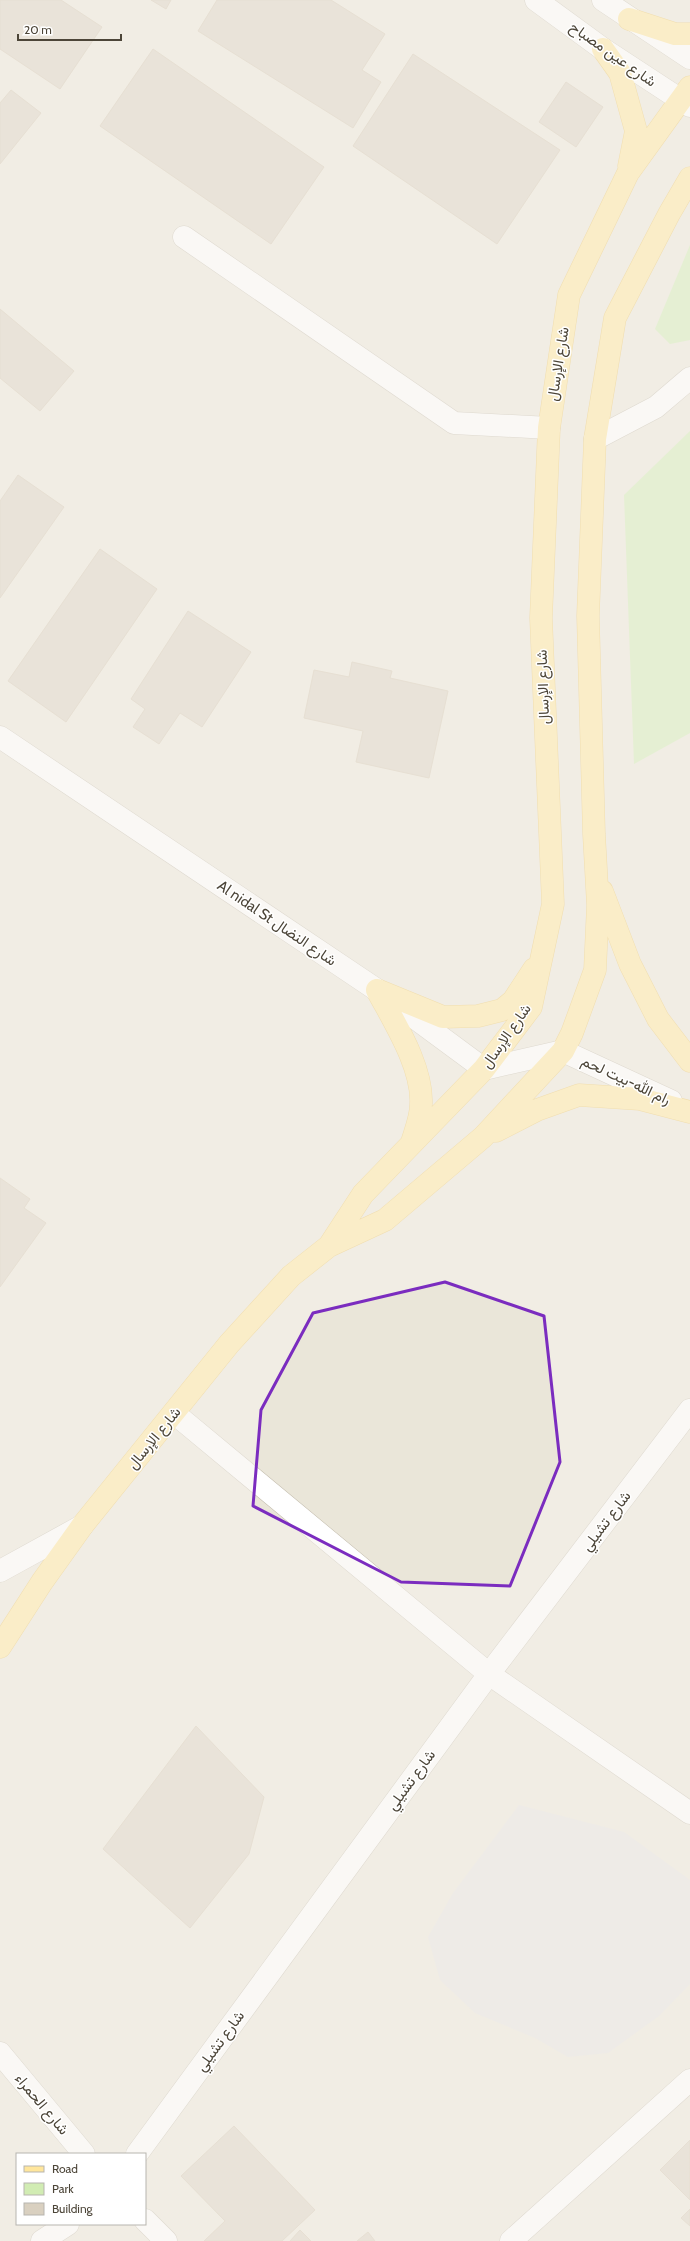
<svg xmlns="http://www.w3.org/2000/svg" width="690" height="2241" viewBox="0 0 690 2241" font-family="Cabin,Vazirmatn,sans-serif">
  <style>
    .residential { fill: #eae6d9; fill-rule: evenodd }
    .green { fill: #d1ecb3 }
    .parking { fill: #e5e3e0 }
    .building { fill: #d9d0c0; stroke: #d4c8b3 }
    .lines { fill: none; stroke-linecap: round; stroke-linejoin: round }
    .minor-casing { stroke: #c3bcad; stroke-width: 23 }
    .major-casing { stroke: #eac666; stroke-width: 23 }
    .minor { stroke: #fff; stroke-width: 22 }
    .major { stroke: #ffe69c; stroke-width: 22 }
    .marked { fill: none; stroke: #7b2cbf; stroke-width: 3; stroke-linejoin: round }
    .labels { text-anchor: middle; dominant-baseline: central; stroke-width: 3; stroke-linejoin: round; paint-order: stroke }
    .street-label { font-size: 15px; fill: #4c4538; stroke: #fff }
  </style>
  <rect width="100%" height="100%" fill="#f6f3ec"/>
  <path class="residential" d="M0,0H690V2241H0ZM17,2154H145V2224H17Z"/>
  <path class="green" d="M690,245V340L670,344L655,329Z
    M690,431V733L634,764L624,495Z"/>
  <path class="parking" d="M519,1805L624,1832L690,1880V1984L659,2016L608,2053L568,2057L535,2038L475,2013L440,1980L428,1937L453,1893Z"/>
  <path class="building" d="M0,0H61L102,27L60,89L0,49Z
    M151,0H171L166,9Z
    M217,0H331L385,34L362,70L381,82L353,128L198,31Z
    M153,49L324,167L271,244L100,126Z
    M413,54L560,150L497,244L353,146Z
    M566,82L603,107L576,147L539,122Z
    M11,90L41,113L0,164V103Z
    M0,309L74,371L40,411L0,378Z
    M18,475L64,507L0,598V501Z
    M100,549L157,589L66,722L8,681Z
    M188,611L251,652L202,727L180,713L159,744L133,727L145,709L131,699Z
    M352,662L392,671L390,678L448,691L429,778L356,762L363,731L304,718L314,670L349,677Z
    M0,1178L30,1199L24,1208L46,1223L0,1287Z
    M196,1726L264,1797L249,1854L190,1928L103,1849Z
    M234,2126L315,2210L282,2241H204L225,2221L181,2176Z
    M690,2140V2200L660,2170Z
    M690,2209V2226L681,2218Z
    M300,2230L311,2241H290Z
    M368,2232L375,2241H357Z"/>
  <g class="lines">
    <defs>
      <path id="minor" d="M536,0L603,49L690,106
        M603,0L690,58
        M184,237L454,423L549,428
        M595,439L656,407L690,378
        M0,737L377,990L484,1069L563,1051L671,1101
        M174,1413L489,1674L690,1813
        M0,1571L82,1526
        M0,2053L84,2154
        M137,2154L489,1674L690,1410
        M145,2220L166,2241
        M42,2241L68,2224
        M511,2241L690,2080"/>
      <path id="major" d="M629,19L675,34H690
        M603,49L620,73L636,131L629,166
        M602,891L630,964L658,1019L690,1061
        M377,990L443,1017L478,1016L502,1010L513,1001L534,969
        M377,990C394,1022 423,1067 421,1104C421,1117 416,1129 412,1142
        M496,1131L537,1110L579,1095L640,1099L690,1112
        M329,1246L363,1194L484,1069L531,1007L553,904L541,618L549,428L569,295L628,173L690,87
        M0,1647L42,1582L82,1526L229,1344L291,1276L329,1246L385,1220L483,1137L563,1051L572,1033L595,970L598,905L594,834L588,616L595,439L615,318L669,214L690,178"/>
    </defs>
    <use href="#minor" class="minor-casing"/>
    <use href="#major" class="major-casing"/>
    <use href="#minor" class="minor"/>
    <use href="#major" class="major"/>
  </g>
  <path d="M0 0H690V2241H0ZM445,1282L544,1316L560,1462L510,1586L401,1582L253,1506L261,1410L313,1313Z" fill="#f6f3ec" fill-opacity=".55" fill-rule="evenodd"/>
  <path class="marked" d="M445,1282L544,1316L560,1462L510,1586L401,1582L253,1506L261,1410L313,1313Z"/>
  <g class="labels">
    <g class="street-label">
      <text transform="translate(613 54) rotate(35)">شارع عين مصباح</text>
      <text transform="translate(558 364) rotate(-81)">شارع الإرسال</text>
      <text transform="translate(543 687) rotate(-92)">شارع الإرسال</text>
      <text transform="translate(277 923) rotate(34)">Al nidal St شارع النضال</text>
      <text transform="translate(506 1036) rotate(-55)">شارع الإرسال</text>
      <text transform="translate(626 1080) rotate(25)">رام الله-بيت لحم</text>
      <text transform="translate(154 1438) rotate(-51)">شارع الإرسال</text>
      <text transform="translate(606 1521) rotate(-53)">شارع تشيلي</text>
      <text transform="translate(411 1780) rotate(-54)">شارع تشيلي</text>
      <text transform="translate(220 2041) rotate(-54)">شارع تشيلي</text>
      <text transform="translate(42 2104) rotate(50)">شارع الحمراء</text>
    </g>
  </g>
  <rect x="16" y="2153" width="130" height="72" fill="#ffffff" stroke="#b7b5af"/>
  <rect x="24" y="2166" width="20" height="6" fill="#ffe69c" stroke="#b7b5af"/>
  <text x="52" y="2173" font-size="12" fill="#4c4538">Road</text>
  <rect x="24" y="2183" width="20" height="12" fill="#d1ecb3" stroke="#b7b5af"/>
  <text x="52" y="2193" font-size="12" fill="#4c4538">Park</text>
  <rect x="24" y="2203" width="20" height="12" fill="#d9d0c0" stroke="#b7b5af"/>
  <text x="52" y="2213" font-size="12" fill="#4c4538">Building</text>
  <path d="M18 34v6h103v-6" fill="none" stroke="#4c4538" stroke-width="2"/>
  <text x="24" y="34" font-size="12" fill="#4c4538" stroke="#ffffff" stroke-width="3" paint-order="stroke">20 m</text>
</svg>
